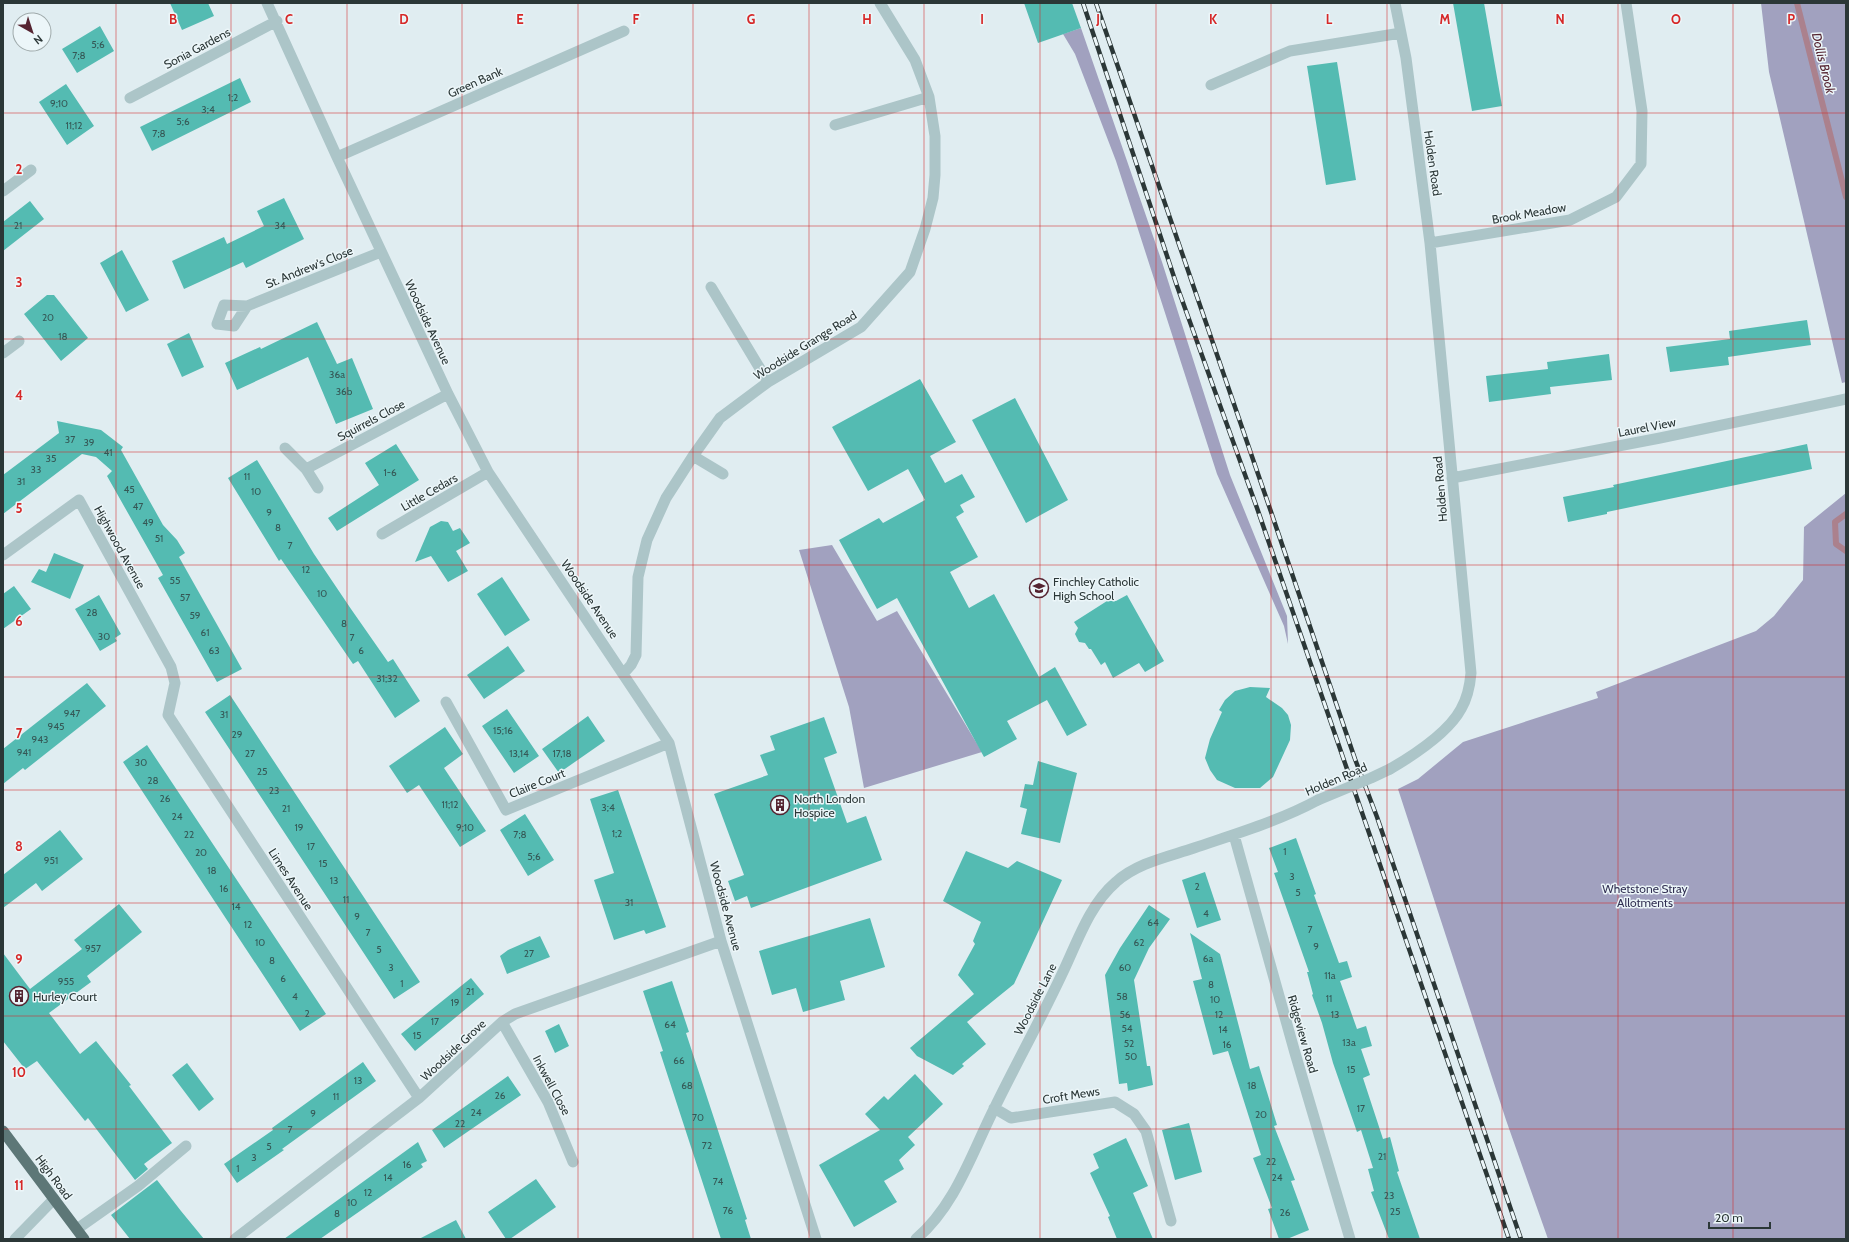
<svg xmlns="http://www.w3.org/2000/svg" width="1849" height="1242" viewBox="0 0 1849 1242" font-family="Cabin,sans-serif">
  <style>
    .green { fill: #a1a1bf }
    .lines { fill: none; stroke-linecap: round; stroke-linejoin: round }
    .stream { stroke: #ab818d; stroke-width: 6 }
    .building { fill: #54bbb2 }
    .minor { stroke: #acc5c8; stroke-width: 11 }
    .primary { stroke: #5d7777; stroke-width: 11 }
    .rail-casing { stroke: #2b3737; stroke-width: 4.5 }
    .rail { stroke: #ecf6f9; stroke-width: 3; stroke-dasharray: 9; stroke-linecap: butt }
    .minor-bridge { stroke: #acc5c8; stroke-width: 11 }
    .grid { fill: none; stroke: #d62828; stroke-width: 1; stroke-opacity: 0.55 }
    .labels { text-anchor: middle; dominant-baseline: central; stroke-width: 3; stroke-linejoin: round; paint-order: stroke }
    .number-label { font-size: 10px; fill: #355856 }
    .street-label { font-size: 12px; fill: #2b3737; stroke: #ecf6f9 }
    .poi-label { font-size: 12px; fill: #2b3737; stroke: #ecf6f9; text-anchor: start }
    .park-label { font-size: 12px; fill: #323053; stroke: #ecf6f9 }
    .water-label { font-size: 13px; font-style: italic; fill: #552431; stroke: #ecf6f9 }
    .grid-label { font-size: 13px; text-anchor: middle; font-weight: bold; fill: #d62828; stroke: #ecf6f9; stroke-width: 3; stroke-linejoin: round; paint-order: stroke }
  </style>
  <rect width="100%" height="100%" fill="#e0edf1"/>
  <path class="green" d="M1761,3H1846V382L1842,383L1769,72Z
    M1081,28L1162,262L1230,475L1287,616L1288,644L1284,626L1217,474L1116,161L1075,54L1063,34Z
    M1846,493V1239H1548L1506,1120L1398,789L1418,779L1463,742L1598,698L1596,692L1756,631L1774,616L1803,580L1804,527Z
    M832,545L877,621L897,611L982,752L864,788L849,707L799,550Z"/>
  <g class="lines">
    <path class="stream" d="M1797,3L1846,197
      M1846,514L1835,522L1836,544L1846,551"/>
  </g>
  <path class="building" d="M170,3H208L214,16L182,30Z
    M1024,3H1072L1081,28L1038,43Z
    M1453,3H1484L1502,106L1472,111Z
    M100,26L114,51L77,73L62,49Z
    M1337,62L1356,180L1326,185L1307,66Z
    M240,78L251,102L152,151L140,127Z
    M66,84L94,126L67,145L39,102Z
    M284,198L304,239L246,268L243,262L184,289L172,261L224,237L227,244L264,226L257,211Z
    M30,201L44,219L3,251V222Z
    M122,250L149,300L126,312L100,263Z
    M47,295H54L88,338L61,361L24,314Z
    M1807,320L1811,345L1728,357L1729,365L1670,372L1666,347L1730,339L1729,331Z
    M317,322L337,364L352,358L373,409L336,424L308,357L237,390L225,363L260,347L261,349Z
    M189,333L204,367L182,377L167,344Z
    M1609,354L1612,380L1550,387L1551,394L1489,402L1486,376L1548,369L1547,362Z
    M920,379L956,442L930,456L945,483L962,474L975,497L960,505L964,512L956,517L978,557L950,572L969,608L994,594L1039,677L1055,667L1087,725L1067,736L1047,700L1007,721L1017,739L984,757L897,598L877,609L839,540L879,518L883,523L925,500L908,469L868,491L832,427Z
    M1015,398L1068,500L1026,523L972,420Z
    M57,421L101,430L123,447L121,450L163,525L177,540L185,553L179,557L242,669L217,682L158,578L163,575L107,476L112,471L96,457L82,454L3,514V475L59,433Z
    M396,444L419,480L337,531L328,518L379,485L365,463Z
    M1807,444L1812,469L1607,512V514L1568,522L1563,497L1614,487L1613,485Z
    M257,460L314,554L351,609L388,662L393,659L420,701L395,718L358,661L353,664L281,559L279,561L228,478Z
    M441,521L448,522L453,531L460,528L470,543L456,551L468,571L448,582L431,556L415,562L430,527Z
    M54,553L84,565L70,599L31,582L39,569L46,572Z
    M502,577L530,620L505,636L477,594Z
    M14,586L31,609L3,629V594Z
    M99,595L121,634L115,638L117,641L100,651L75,609Z
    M1127,595L1164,661L1145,672L1139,663L1113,678L1105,662L1101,665L1091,649H1089L1085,643L1079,642L1075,634L1078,628L1074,622L1107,601H1116Z
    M508,646L525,671L484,699L467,675Z
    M87,683L106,706L25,770L23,768L3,784V749Z
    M1250,687L1270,688L1266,697L1282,708L1288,715L1291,725L1290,740L1273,777L1260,788H1235L1217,780L1210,770L1205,758L1210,739L1222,712L1219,710L1225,700L1235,691Z
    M230,695L420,982L394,999L205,712Z
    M507,709L539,756L514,773L482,726Z
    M588,716L605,741L559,773L542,749Z
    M824,717L837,753L824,758L847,823L866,816L882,860L751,908L747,896L735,901L728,881L744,875L714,794L768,775L760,755L775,750L770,736Z
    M445,727L463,754L444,768L486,831L460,847L419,785L407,793L389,766Z
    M147,745L326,1014L300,1031L123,762Z
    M1038,761L1077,773L1060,843L1021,834L1027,809L1020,807L1025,784L1033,785Z
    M618,790L666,927L646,934L644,930L614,940L594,880L614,873L590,799Z
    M525,814L554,860L528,876L500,830Z
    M60,830L83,859L42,891L36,883L3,908V875Z
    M1296,838L1316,894L1314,895L1339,963L1347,961L1352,977L1340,981L1357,1029L1366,1026L1372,1046L1361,1049L1370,1075L1363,1078L1383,1139L1390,1137L1399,1171L1397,1172L1420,1239H1389L1371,1192L1374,1191L1368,1169L1373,1168L1361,1130L1357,1132L1333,1063L1322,1023L1312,995L1313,994L1307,972H1309L1274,873L1278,872L1269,848Z
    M966,851L1008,868L1017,861L1062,880L1014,984L967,1022L986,1044L962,1064L964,1066L953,1075L917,1056L910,1048L974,994L958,975L975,944L973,941L981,922L943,901Z
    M1205,872L1221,920L1197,928L1182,880Z
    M119,904L142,932L87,976L91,982L49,1013L80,1054L96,1041L131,1085L129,1086L172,1143L144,1164L148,1169L135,1180L88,1118L85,1121L37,1061L25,1069L3,1041V953L30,989L82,949L74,940Z
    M1149,905L1170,919L1149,948L1134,980L1147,1066H1150L1153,1085L1128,1091L1127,1083L1119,1084L1105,975L1120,948Z
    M870,918L885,967L840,981L845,1000L803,1012L796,988L772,995L759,951Z
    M1190,933L1220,954L1250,1069L1259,1066L1277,1125L1274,1126L1295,1180L1291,1181L1309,1230L1287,1239H1279L1268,1209L1272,1208L1253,1158L1261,1155L1228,1051L1213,1055L1193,981L1202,979Z
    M540,936L550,957L507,974L500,956L508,950Z
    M471,978L484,994L415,1051L401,1034Z
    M672,981L689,1032L686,1033L747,1219L745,1220L751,1239H721L660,1052L663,1051L643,991Z
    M559,1024L569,1046L555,1053L545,1031Z
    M363,1062L376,1081L282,1149L284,1150L237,1183L224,1164L273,1130L272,1128Z
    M187,1063L214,1099L199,1111L172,1075Z
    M915,1074L943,1104L908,1137L915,1145L899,1160L904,1169L884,1181L897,1202L854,1227L819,1165L880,1130L865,1114L884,1096L888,1100Z
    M508,1076L521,1095L444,1148L432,1130Z
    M1189,1123L1202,1172L1175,1180L1162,1130Z
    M1126,1138L1148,1186L1133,1193L1153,1239H1117L1108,1217L1110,1216L1090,1173L1099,1168L1093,1154Z
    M418,1142L427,1161L421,1164L423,1167L320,1239H284Z
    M536,1179L556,1207L510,1239H506L488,1212Z
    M157,1180L181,1211L204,1239H130L111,1215Z
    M456,1220L466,1239H419Z"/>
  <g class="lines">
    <path class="minor" d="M267,3L337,157L448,394L488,472L669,743L721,941L816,1239
      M1211,85L1290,51L1401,33
      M130,98L277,21
      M835,125L929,97
      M337,157L624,31
      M3,191L31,170
      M1430,243L1570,220L1616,197L1641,164L1642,111L1626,3
      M711,287L768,382
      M247,306L224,305L217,324L234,326L247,306L381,252
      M3,353L19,341
      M285,448L306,469L318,488
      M693,456L723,474
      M306,469L448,394
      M1452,478L1660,438L1846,399
      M382,534L488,472
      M3,555L79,500L171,667L175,683L168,715L419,1098
      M624,673L631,665L636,655L638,577L647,540L666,498L693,456L720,418L768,382L861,327L910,272L925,229L933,198L935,175V136L929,97L915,60L880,3
      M446,702L506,810L669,743
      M1390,769C1414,755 1448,733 1461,709C1468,697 1470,685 1471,673L1430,243L1406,58L1395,3
      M1234,835L1295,1053L1350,1239
      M502,1022L548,1102L573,1162
      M994,1108L1011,1118L1115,1102L1134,1114L1146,1131L1171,1221
      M77,1229L138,1186L186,1146
      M15,1239L54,1199
      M235,1239L419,1098L502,1022L515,1014L721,941
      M916,1239C956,1205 972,1152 995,1107C1017,1062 1041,1019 1062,974C1077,943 1089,905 1116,882C1137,863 1167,857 1194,848C1235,834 1279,821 1318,800"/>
    <path class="primary" d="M3,1131L84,1239"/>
    <defs>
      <path id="rail" d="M1083,3L1177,286L1257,508L1509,1239
        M1096,3L1268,503L1355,759L1377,817L1521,1239"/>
    </defs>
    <use href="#rail" class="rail-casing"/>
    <use href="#rail" class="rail"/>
    <path class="minor-bridge" d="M1318,800L1371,778L1390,769"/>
  </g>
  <path class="grid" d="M116,3V1239M231,3V1239M347,3V1239M462,3V1239M578,3V1239M693,3V1239M809,3V1239M924,3V1239M1040,3V1239M1156,3V1239M1271,3V1239M1387,3V1239M1502,3V1239M1618,3V1239M1733,3V1239M3,113H1846M3,226H1846M3,339H1846M3,452H1846M3,565H1846M3,677H1846M3,790H1846M3,903H1846M3,1016H1846M3,1129H1846"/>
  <defs>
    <symbol id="school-ring" viewBox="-11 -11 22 22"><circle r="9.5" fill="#ecf6f9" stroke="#552431" stroke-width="1.5"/><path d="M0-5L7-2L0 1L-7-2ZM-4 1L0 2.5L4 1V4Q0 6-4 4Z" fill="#552431"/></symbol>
    <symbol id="building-ring" viewBox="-11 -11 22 22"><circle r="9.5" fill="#ecf6f9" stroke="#552431" stroke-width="1.5"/><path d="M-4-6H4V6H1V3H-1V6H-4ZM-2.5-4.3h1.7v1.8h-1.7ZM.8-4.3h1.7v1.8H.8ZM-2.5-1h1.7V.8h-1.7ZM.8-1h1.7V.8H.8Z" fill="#552431"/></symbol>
  </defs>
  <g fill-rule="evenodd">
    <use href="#school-ring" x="1028" y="577" width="22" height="22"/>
    <use href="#building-ring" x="769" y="794" width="22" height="22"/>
    <use href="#building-ring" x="8" y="985" width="22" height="22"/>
  </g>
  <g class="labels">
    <g class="number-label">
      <text x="98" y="44">5;6</text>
      <text x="79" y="55">7;8</text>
      <text x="233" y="97">1;2</text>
      <text x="59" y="103">9;10</text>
      <text x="208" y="109">3;4</text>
      <text x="183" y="121">5;6</text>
      <text x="74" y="125">11;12</text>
      <text x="159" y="133">7;8</text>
      <text x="18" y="225">21</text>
      <text x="280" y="225">34</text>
      <text x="48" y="317">20</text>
      <text x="63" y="336">18</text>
      <text x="337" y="374">36a</text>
      <text x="344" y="391">36b</text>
      <text x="70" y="439">37</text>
      <text x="89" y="442">39</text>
      <text x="108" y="452">41</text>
      <text x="51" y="458">35</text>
      <text x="36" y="469">33</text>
      <text x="390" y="472">1-6</text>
      <text x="247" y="476">11</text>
      <text x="21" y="481">31</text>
      <text x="129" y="489">45</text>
      <text x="256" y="491">10</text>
      <text x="138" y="506">47</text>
      <text x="269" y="512">9</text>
      <text x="148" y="522">49</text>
      <text x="278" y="527">8</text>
      <text x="159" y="538">51</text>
      <text x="290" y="545">7</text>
      <text x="306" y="569">12</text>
      <text x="175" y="580">55</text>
      <text x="322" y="593">10</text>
      <text x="185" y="597">57</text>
      <text x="92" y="612">28</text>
      <text x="195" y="615">59</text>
      <text x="344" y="623">8</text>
      <text x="205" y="632">61</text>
      <text x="104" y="636">30</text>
      <text x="352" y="637">7</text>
      <text x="214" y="650">63</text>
      <text x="361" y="650">6</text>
      <text x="387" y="678">31;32</text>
      <text x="72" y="713">947</text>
      <text x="224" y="714">31</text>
      <text x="56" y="726">945</text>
      <text x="503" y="730">15;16</text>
      <text x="237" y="734">29</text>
      <text x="40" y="739">943</text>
      <text x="24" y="752">941</text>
      <text x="250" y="753">27</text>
      <text x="519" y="753">13,14</text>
      <text x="562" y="753">17,18</text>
      <text x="141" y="762">30</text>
      <text x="262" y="771">25</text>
      <text x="153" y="780">28</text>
      <text x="274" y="790">23</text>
      <text x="165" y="798">26</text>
      <text x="450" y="804">11;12</text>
      <text x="608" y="807">3;4</text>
      <text x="286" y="808">21</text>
      <text x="177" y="816">24</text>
      <text x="299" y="827">19</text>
      <text x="465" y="827">9;10</text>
      <text x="617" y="833">1;2</text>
      <text x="189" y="834">22</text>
      <text x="520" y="834">7;8</text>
      <text x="311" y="846">17</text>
      <text x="1285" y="851">1</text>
      <text x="201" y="852">20</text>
      <text x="534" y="856">5;6</text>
      <text x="51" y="860">951</text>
      <text x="323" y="863">15</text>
      <text x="212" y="870">18</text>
      <text x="1292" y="876">3</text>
      <text x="334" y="880">13</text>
      <text x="1197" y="886">2</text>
      <text x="224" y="888">16</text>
      <text x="1298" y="892">5</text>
      <text x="346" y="899">11</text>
      <text x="629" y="902">31</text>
      <text x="236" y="906">14</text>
      <text x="1206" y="913">4</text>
      <text x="357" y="916">9</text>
      <text x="1153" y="922">64</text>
      <text x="248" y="924">12</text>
      <text x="1310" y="929">7</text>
      <text x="368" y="932">7</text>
      <text x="260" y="942">10</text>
      <text x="1139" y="942">62</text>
      <text x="1316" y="946">9</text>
      <text x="93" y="948">957</text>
      <text x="379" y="949">5</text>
      <text x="529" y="953">27</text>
      <text x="1208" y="958">6a</text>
      <text x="272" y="960">8</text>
      <text x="391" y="967">3</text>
      <text x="1125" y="967">60</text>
      <text x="1330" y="975">11a</text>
      <text x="283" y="978">6</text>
      <text x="66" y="981">955</text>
      <text x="402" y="983">1</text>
      <text x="1211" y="984">8</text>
      <text x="470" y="991">21</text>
      <text x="295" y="996">4</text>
      <text x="1122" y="996">58</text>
      <text x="1329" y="998">11</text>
      <text x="1215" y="999">10</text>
      <text x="455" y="1002">19</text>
      <text x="307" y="1013">2</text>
      <text x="1125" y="1014">56</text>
      <text x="1219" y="1014">12</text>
      <text x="1335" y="1014">13</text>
      <text x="435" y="1021">17</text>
      <text x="670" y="1024">64</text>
      <text x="1127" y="1028">54</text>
      <text x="1223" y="1029">14</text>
      <text x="417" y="1035">15</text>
      <text x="1349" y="1042">13a</text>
      <text x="1129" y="1043">52</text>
      <text x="1227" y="1044">16</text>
      <text x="1131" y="1056">50</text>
      <text x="679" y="1060">66</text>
      <text x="1351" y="1069">15</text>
      <text x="358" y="1080">13</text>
      <text x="687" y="1085">68</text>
      <text x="1252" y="1085">18</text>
      <text x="500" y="1095">26</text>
      <text x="336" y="1096">11</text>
      <text x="1361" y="1108">17</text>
      <text x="476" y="1112">24</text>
      <text x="313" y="1113">9</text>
      <text x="1261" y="1114">20</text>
      <text x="698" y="1117">70</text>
      <text x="460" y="1123">22</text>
      <text x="290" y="1129">7</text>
      <text x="707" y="1145">72</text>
      <text x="269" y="1146">5</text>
      <text x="1382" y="1156">21</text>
      <text x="254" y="1157">3</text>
      <text x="1271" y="1161">22</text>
      <text x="407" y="1164">16</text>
      <text x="238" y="1168">1</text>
      <text x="388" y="1177">14</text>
      <text x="1277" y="1177">24</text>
      <text x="718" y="1181">74</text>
      <text x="368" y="1192">12</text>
      <text x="1389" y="1195">23</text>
      <text x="352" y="1202">10</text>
      <text x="728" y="1210">76</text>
      <text x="1395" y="1211">25</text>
      <text x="1285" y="1212">26</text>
      <text x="337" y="1213">8</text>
    </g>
    <g class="street-label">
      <text transform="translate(197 48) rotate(-28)">Sonia Gardens</text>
      <text transform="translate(475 82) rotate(-24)">Green Bank</text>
      <text transform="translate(1433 163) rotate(82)">Holden Road</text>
      <text transform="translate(1529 213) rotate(-10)">Brook Meadow</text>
      <text transform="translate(309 267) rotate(-22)">St. Andrew's Close</text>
      <text transform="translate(428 322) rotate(65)">Woodside Avenue</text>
      <text transform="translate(805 345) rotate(-32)">Woodside Grange Road</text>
      <text transform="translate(371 420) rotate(-28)">Squirrels Close</text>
      <text transform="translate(1647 427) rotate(-11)">Laurel View</text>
      <text transform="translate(1440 489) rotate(-95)">Holden Road</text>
      <text transform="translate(429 492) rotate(-30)">Little Cedars</text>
      <text transform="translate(120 547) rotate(61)">Highwood Avenue</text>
      <text transform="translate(590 599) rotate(56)">Woodside Avenue</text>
      <text transform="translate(1336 779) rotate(-23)">Holden Road</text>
      <text transform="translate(537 783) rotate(-22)">Claire Court</text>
      <text transform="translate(291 879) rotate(57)">Limes Avenue</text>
      <text transform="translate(726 906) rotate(75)">Woodside Avenue</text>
      <text transform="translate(1035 999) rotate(-63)">Woodside Lane</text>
      <text transform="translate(1303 1034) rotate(74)">Ridgeview Road</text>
      <text transform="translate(453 1050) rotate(-43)">Woodside Grove</text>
      <text transform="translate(552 1085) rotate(62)">Inkwell Close</text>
      <text transform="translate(1071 1095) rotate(-9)">Croft Mews</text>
      <text transform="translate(54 1177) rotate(53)">High Road</text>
    </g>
    <g class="poi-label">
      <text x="1053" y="581">Finchley Catholic<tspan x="1053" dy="14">High School</tspan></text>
      <text x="794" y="798">North London<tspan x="794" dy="14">Hospice</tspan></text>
      <text x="33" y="996">Hurley Court</text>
    </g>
    <g class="park-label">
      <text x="1645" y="888">Whetstone Stray<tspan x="1645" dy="14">Allotments</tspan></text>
    </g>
    <g class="water-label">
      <text transform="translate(1824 63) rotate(76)">Dollis Brook</text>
    </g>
  </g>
  <g class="grid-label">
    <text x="173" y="24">B</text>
    <text x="289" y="24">C</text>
    <text x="404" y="24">D</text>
    <text x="520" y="24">E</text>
    <text x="636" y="24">F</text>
    <text x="751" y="24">G</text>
    <text x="867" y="24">H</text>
    <text x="982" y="24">I</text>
    <text x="1098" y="24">J</text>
    <text x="1213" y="24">K</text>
    <text x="1329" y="24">L</text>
    <text x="1445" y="24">M</text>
    <text x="1560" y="24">N</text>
    <text x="1676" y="24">O</text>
    <text x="1791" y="24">P</text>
    <text x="19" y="174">2</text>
    <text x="19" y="287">3</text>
    <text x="19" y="400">4</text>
    <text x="19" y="513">5</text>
    <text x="19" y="626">6</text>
    <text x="19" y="738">7</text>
    <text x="19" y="851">8</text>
    <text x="19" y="964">9</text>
    <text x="19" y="1077">10</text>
    <text x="19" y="1190">11</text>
  </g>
  <rect width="1849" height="1242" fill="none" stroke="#2b3737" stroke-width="8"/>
  <g transform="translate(32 32) rotate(141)"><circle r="19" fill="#ecf6f9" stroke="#9faaab"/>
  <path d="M0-3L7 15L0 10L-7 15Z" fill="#552431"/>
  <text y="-6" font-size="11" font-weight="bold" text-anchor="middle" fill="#2b3737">N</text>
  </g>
  <path d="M1709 1222v6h61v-6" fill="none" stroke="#2b3737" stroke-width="2"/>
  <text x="1715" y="1222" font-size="12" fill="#2b3737" stroke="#ecf6f9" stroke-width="3" paint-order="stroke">20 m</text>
</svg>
